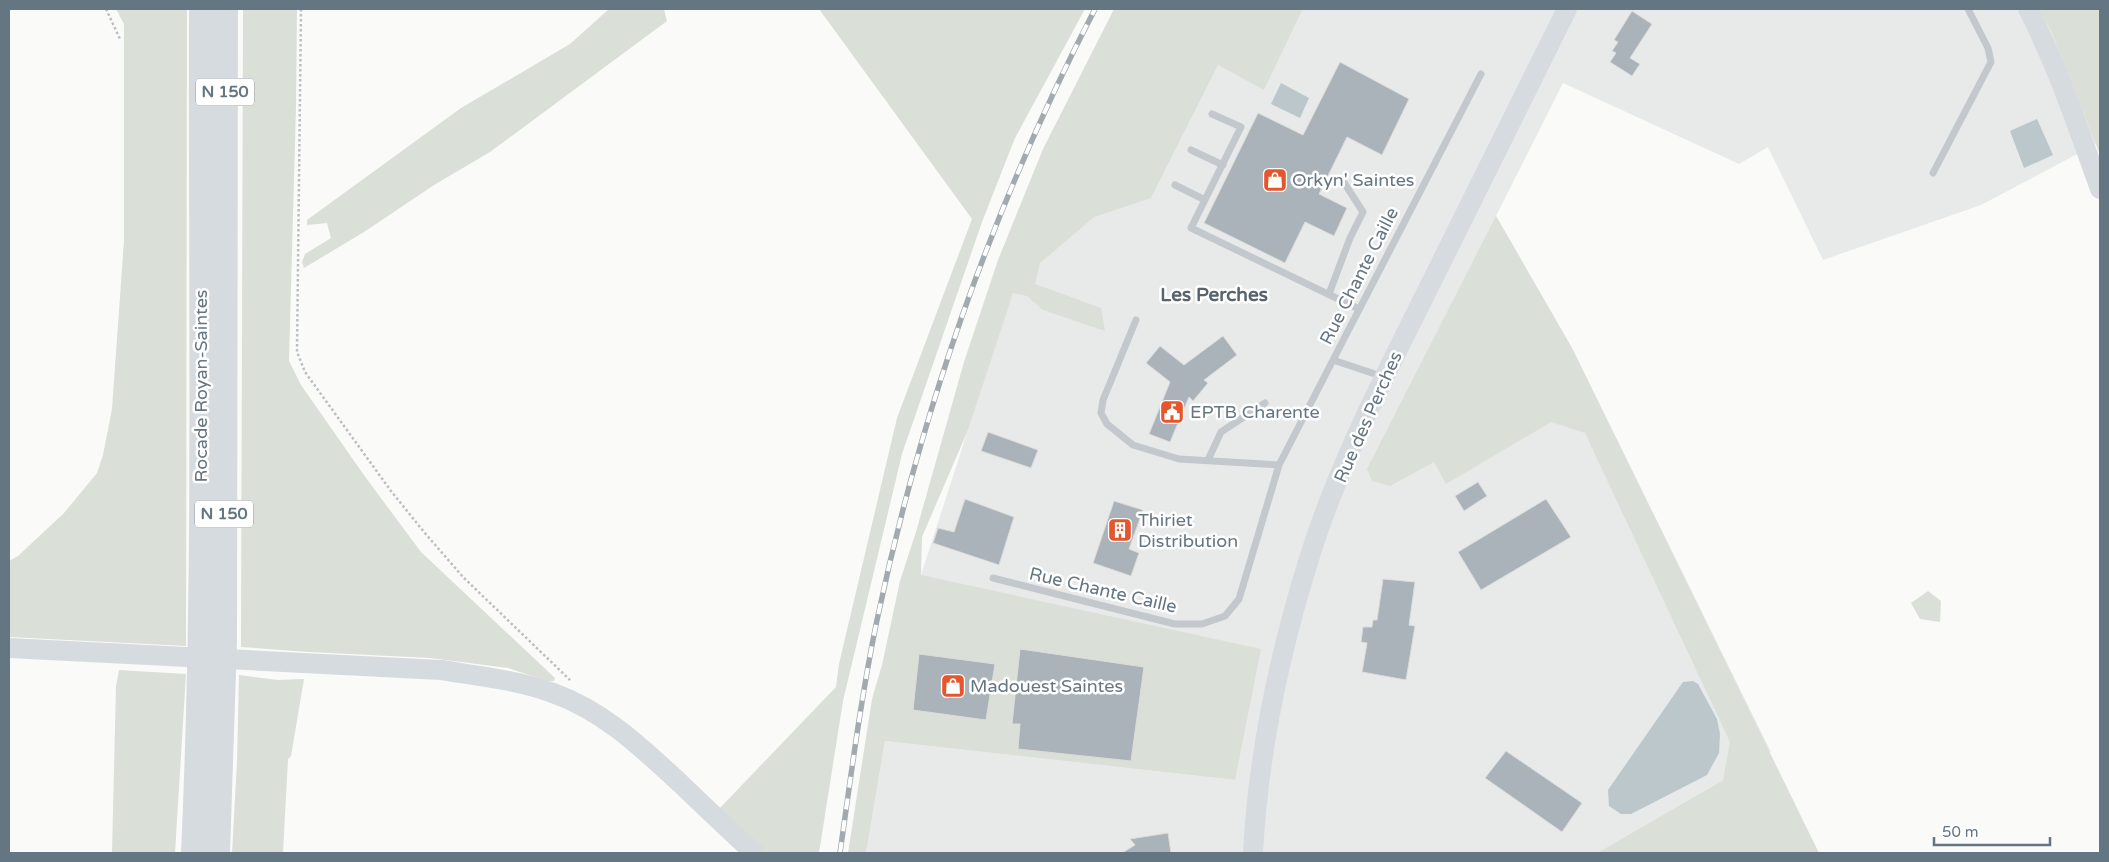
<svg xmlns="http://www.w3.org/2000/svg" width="2109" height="862" viewBox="0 0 2109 862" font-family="'Varela Round',sans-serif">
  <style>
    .built { fill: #e8e9e9 }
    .green { fill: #dadfd7 }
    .water { fill: #bbc7cb }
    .building { fill: #aab3b9; stroke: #dcdcda }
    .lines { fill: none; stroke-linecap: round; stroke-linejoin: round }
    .path { stroke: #bbbfc2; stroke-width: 2.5; stroke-dasharray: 2.5 2.5; stroke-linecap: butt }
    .lane { stroke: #c3c8cc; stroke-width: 7 }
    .secondary { stroke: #d6dbdf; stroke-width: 20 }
    .highway { stroke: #d6dbdf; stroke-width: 26 }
    .rail-casing { stroke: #a2aab0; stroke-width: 5.5 }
    .rail { stroke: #fff; stroke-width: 4; stroke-dasharray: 11; stroke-linecap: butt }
    .labels { text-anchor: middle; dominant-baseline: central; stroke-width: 5; stroke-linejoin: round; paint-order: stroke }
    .shield { fill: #fff; stroke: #939fa8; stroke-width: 1 }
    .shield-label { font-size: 16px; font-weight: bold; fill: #657683 }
    .poi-label { font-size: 18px; fill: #657683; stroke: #fff; text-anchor: start }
    .street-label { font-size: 18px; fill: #657683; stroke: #fff }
    .neighbourhood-label { font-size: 19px; font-weight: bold; fill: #57646e; stroke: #fff }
  </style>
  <rect width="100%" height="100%" fill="#fafaf8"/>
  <path class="built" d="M1303,9H2100V142L1981,205L1823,260L1768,147L1739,164L1563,83L1496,216L1572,348L1771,752L1597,853H866L885,741L1235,780L921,575L1011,297L1070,160L1151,198L1218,64L1264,90Z"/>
  <path class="green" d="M116,9H187L186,646L9,637V561L18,556L64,513L97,473L103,455L112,409L124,241V24Z
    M243,9H297L296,106L289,361L301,385L366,478L421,552L555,678L554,681H547L508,668L430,658L309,652L241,647Z
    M609,9H664L667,21L490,152L434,185L364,232L304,268L302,262L305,254L331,238L327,223L307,225V220L461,108L570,44Z
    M819,9H1085L1015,138L982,222L902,454L843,701L819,853H764L719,809L836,687L839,664L897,418L972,219Z
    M1114,9H1303L1264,90L1218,65L1151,198L1094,217L1040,263L1035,284L1101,308L1105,331L1043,310L1027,296L1013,293L968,430L922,537L921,575L1261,649L1235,780L885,741L866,853H848L872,699L882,665L900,581L916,532L964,362L998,260L1043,149Z
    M2039,9H2100V155L2052,33Z
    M1496,216L1572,348L1819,853H1597L1723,780L1730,742L1585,433L1551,422L1446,484L1434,462L1390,486L1372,481L1367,469Z
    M1928,591L1941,601L1940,622L1920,619L1911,603Z
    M119,670L186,674L175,853H112L116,686Z
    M239,675L278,680L304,679L291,756L288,759L283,853H232L237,762Z"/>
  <path class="water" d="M1281,83L1309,98L1300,118L1271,104Z
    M2037,119L2053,155L2024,168L2010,131Z
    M1693,681L1698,684L1717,719L1720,734L1719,753L1707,775L1631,814H1621L1609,806L1608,790L1683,682Z"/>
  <path class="building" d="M1632,11L1652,24L1630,58L1640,64L1632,76L1610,62L1616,53L1612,51L1618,42L1614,40Z
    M1340,62L1409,99L1382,155L1347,137L1319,194L1347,208L1334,236L1305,222L1285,263L1204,223L1258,113L1303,135Z
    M1223,336L1237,355L1204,380L1208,383L1193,401L1189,397L1170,442L1149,434L1170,382L1146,363L1160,346L1184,365Z
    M988,432L1038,450L1031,468L981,451Z
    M1478,482L1487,496L1464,511L1455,496Z
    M965,499L1014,517L999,565L933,543L938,528L954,532Z
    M1546,499L1571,537L1481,590L1458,552Z
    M1114,501L1143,510L1129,549L1139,553L1131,576L1093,563Z
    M1383,579L1415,582L1409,625L1415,626L1406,680L1362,672L1367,643L1361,642L1363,627H1372L1373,620H1377Z
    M1020,649L1144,667L1131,761L1018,749L1020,724H1012Z
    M919,654L995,664L986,720L913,710Z
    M1506,751L1582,803L1562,832L1485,778Z
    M1168,833L1171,853H1122L1135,845L1130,839Z"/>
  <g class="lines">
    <path class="path" d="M106,9L120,39
      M301,9L297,352L305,372L391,491L424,532L463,577L570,680"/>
    <path class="lane" d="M1212,114L1241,127L1191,228L1359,309
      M1191,150L1223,165
      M1933,173L1991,62L1988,48L1968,9
      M1175,185L1205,200
      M1329,294L1350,238L1363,212L1343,181
      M1136,320L1103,400L1101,413L1107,424L1133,445L1179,459L1279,465
      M1384,377L1333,360L1481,74
      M1208,460L1221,432L1265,403
      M993,578L1175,624H1202L1225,616L1239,599L1279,465L1333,360"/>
    <path class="secondary" d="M2028,9C2058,67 2078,128 2100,189
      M9,648L441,670C479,676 517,680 553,693C604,711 643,749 682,785C706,808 730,831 754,853
      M1253,853C1258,755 1279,656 1308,562C1336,470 1382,381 1425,295C1472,200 1520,104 1567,9"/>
    <path class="highway" d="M194,853C207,572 201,290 202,9
      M217,853L224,640L225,9"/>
    <defs>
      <path id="rail" d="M840,853C851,775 861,697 877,620C922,407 995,202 1095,9"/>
    </defs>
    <use href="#rail" class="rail-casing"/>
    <use href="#rail" class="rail"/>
  </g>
  <defs>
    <symbol id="shop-square" viewBox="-11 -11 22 22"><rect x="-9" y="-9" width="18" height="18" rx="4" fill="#e4572e" stroke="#fff"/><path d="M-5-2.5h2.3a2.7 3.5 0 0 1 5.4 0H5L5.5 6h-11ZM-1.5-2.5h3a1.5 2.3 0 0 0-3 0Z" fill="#fff"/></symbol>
    <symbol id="civic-square" viewBox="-11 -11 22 22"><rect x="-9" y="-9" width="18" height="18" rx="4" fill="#e4572e" stroke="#fff"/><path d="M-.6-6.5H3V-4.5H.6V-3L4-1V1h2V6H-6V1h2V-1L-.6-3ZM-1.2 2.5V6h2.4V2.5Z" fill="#fff"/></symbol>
    <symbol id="building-square" viewBox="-11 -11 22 22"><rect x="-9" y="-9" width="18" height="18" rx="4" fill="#e4572e" stroke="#fff"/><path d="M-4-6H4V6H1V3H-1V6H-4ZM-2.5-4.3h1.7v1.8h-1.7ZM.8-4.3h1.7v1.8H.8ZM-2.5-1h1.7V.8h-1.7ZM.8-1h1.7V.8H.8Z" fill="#fff"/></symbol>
  </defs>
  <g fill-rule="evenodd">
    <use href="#shop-square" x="1261" y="166" width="28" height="28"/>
    <use href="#civic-square" x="1158" y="398" width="28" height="28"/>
    <use href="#building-square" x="1106" y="516" width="28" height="28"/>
    <use href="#shop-square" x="939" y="672" width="28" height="28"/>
  </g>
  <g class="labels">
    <g class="shield">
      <rect x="196" y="78.5" width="58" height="27" rx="4"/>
      <rect x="195" y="500.5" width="58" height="27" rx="4"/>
    </g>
    <g class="shield-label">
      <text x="225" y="92">N 150</text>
      <text x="224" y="514">N 150</text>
    </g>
    <g class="poi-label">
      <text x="1292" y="180">Orkyn' Saintes</text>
      <text x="1190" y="412">EPTB Charente</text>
      <text x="1138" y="520">Thiriet<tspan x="1138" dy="21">Distribution</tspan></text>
      <text x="970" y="686">Madouest Saintes</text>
    </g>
    <g class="street-label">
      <text transform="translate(1359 276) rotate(-63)">Rue Chante Caille</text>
      <text transform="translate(201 386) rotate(-90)">Rocade Royan-Saintes</text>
      <text transform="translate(1368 417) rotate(-66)">Rue des Perches</text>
      <text transform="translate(1103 590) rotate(13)">Rue Chante Caille</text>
    </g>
    <g class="neighbourhood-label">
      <text x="1214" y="295">Les Perches</text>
    </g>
  </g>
  <rect width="2109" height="862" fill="none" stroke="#657683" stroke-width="20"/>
  <path d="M1934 837v8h116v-8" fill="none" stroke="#657683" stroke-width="2.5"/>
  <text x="1942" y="837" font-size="15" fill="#657683" stroke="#ffffff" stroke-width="4" paint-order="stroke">50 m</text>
</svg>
